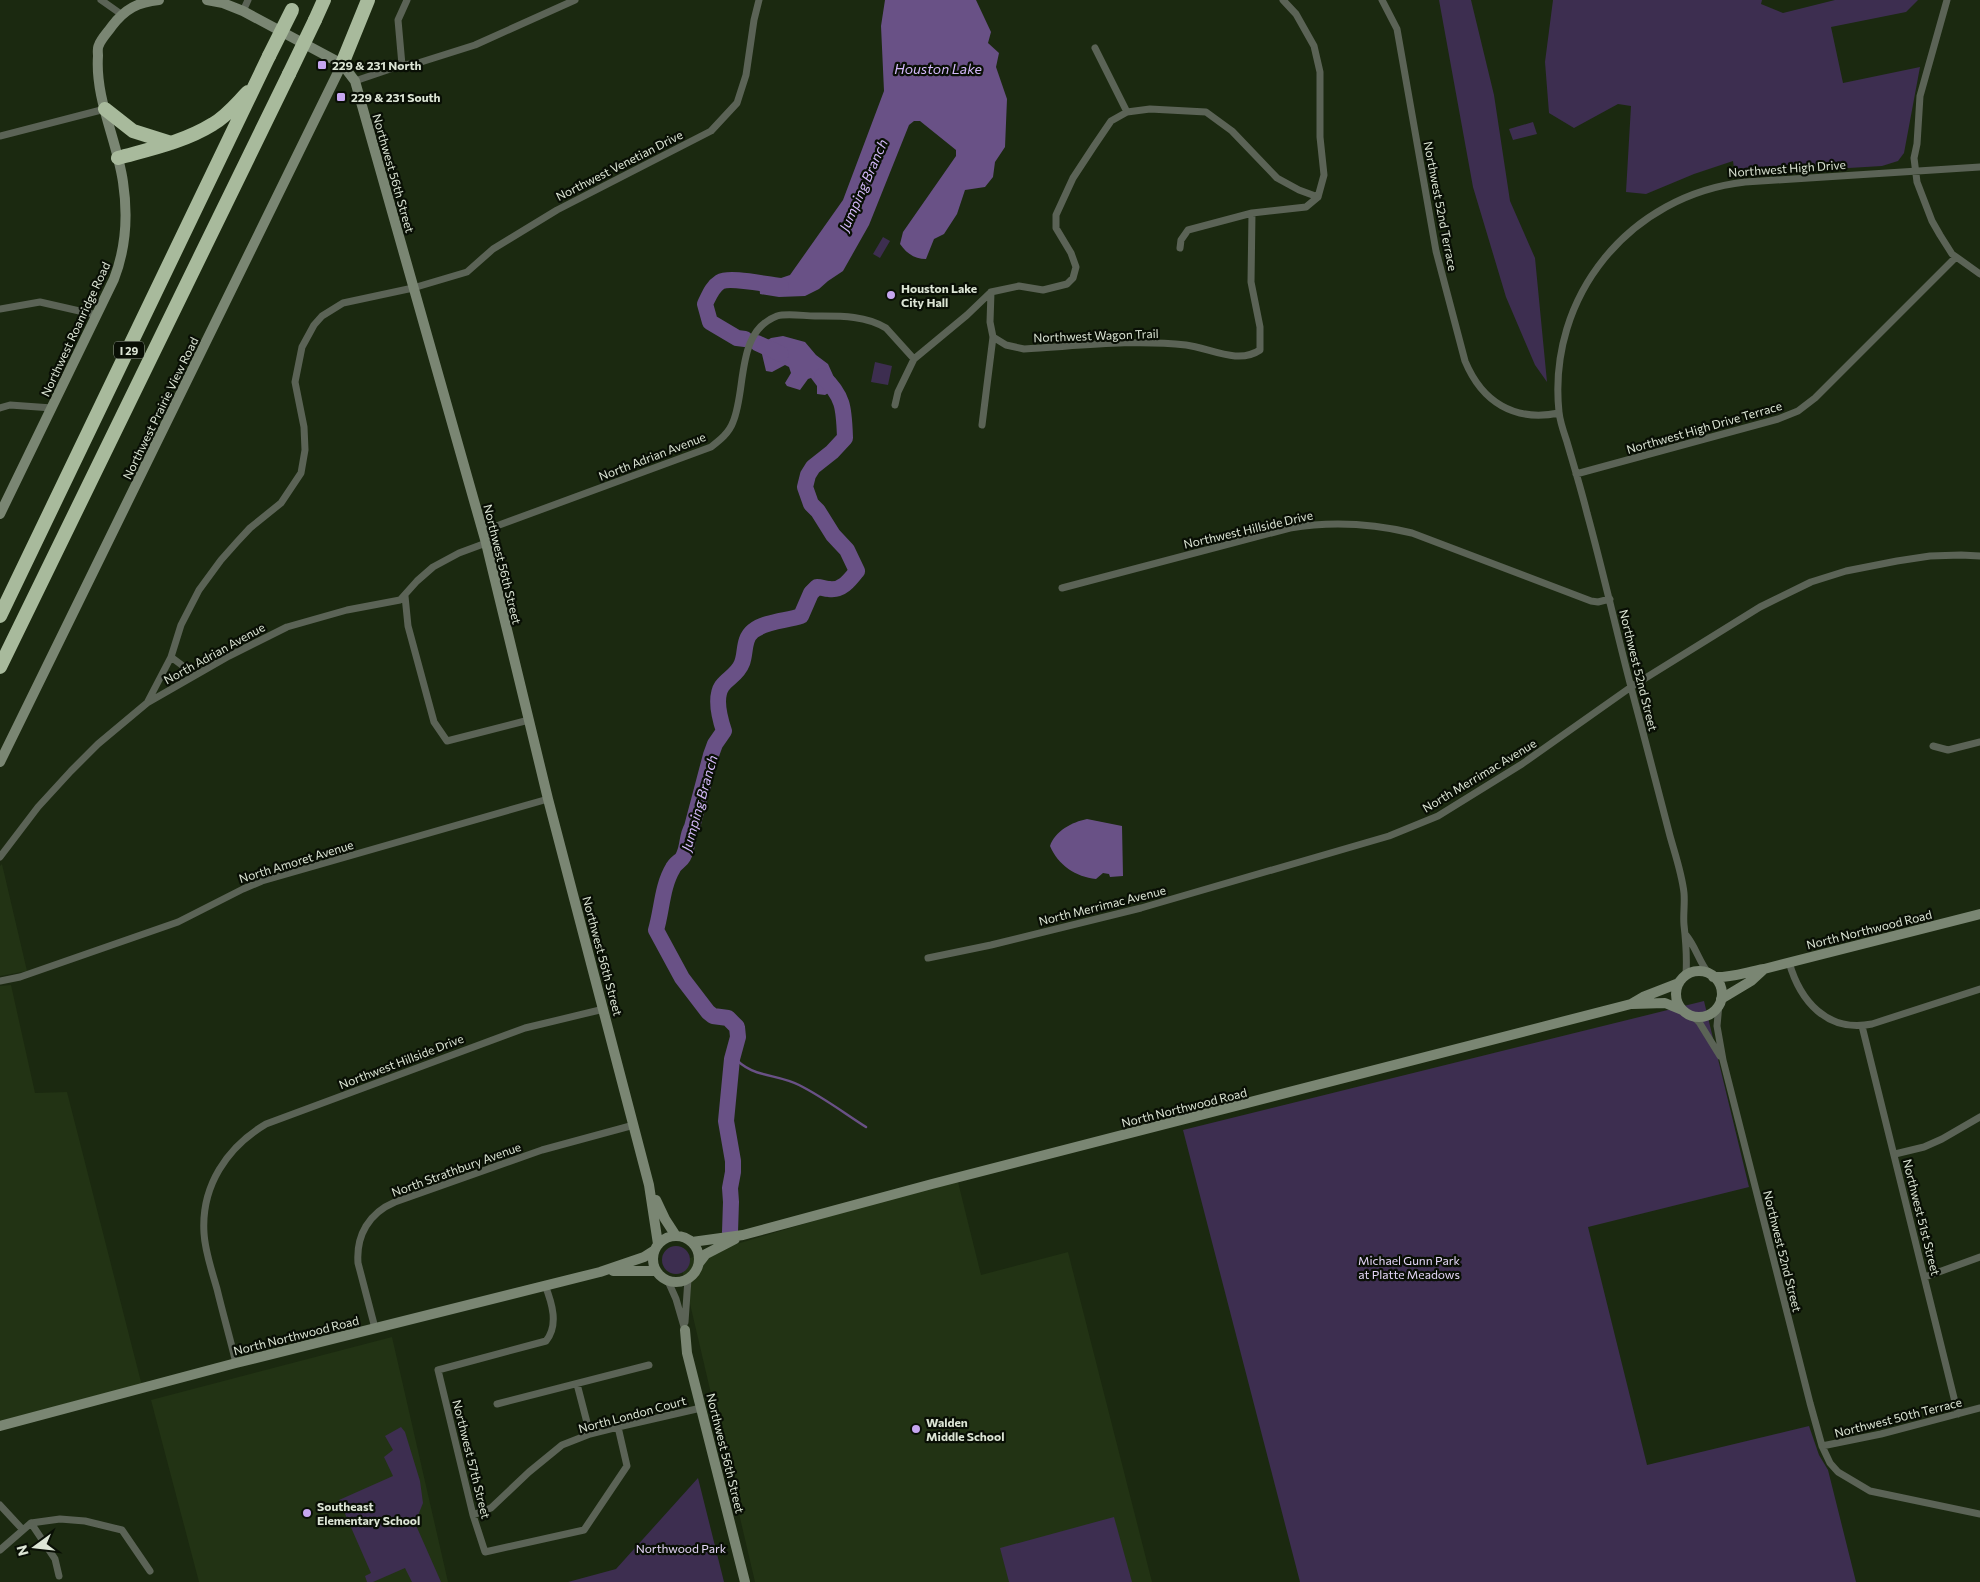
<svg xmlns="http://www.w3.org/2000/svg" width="1980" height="1582" viewBox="0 0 1980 1582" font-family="Commissioner,sans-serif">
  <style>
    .built { fill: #223314 }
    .green { fill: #3d2e50 }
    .water { fill: #695186 }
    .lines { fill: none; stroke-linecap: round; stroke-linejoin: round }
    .stream { stroke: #695186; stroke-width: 2.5 }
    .river { stroke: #695186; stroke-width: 16 }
    .street { stroke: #5b6356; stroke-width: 7 }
    .secondary { stroke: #7a8673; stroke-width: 10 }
    .highway { stroke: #a8ba9c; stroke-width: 14 }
    .highway-bridge { stroke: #a8ba9c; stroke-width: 14 }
    .poi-dot { fill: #c6a6f0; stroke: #090f05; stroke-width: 2 }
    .labels { text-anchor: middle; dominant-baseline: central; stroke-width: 4.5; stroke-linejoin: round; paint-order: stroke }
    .shield { fill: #090f05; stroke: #9da597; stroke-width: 1 }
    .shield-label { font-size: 11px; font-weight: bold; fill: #dce5d5 }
    .poi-label { font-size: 12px; font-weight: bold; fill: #dce5d5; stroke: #090f05; text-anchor: start }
    .street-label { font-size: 12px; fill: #dce5d5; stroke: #090f05 }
    .park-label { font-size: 12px; fill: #e5d7f8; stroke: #090f05 }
    .water-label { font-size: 14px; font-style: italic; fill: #d4b9fa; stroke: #090f05 }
  </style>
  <rect width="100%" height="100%" fill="#1b2910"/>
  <path class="built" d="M2,864L27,971L0,976V866Z
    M11,985L35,1093L67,1092L141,1382L144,1383L0,1421V986Z
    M957,1178L981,1275L1068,1252L1152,1582H755L680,1261Z
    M392,1337L448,1582H199L151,1400Z"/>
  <path class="green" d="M1439,0H1471L1494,95L1510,201L1535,258L1547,382L1535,365L1506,297L1473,187Z
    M1553,0H1762L1761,4L1783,13L1835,0H1918L1906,12L1831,27L1843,83L1920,67L1904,153L1898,161L1882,166L1735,175L1733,161L1694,174L1646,194L1626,192L1631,106L1618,104L1574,128L1549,113L1545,62Z
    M1533,122L1537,134L1513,140L1509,129Z
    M883,237L890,241L880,258L873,254Z
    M875,362L892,366L888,385L871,382Z
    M1704,1001L1749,1187L1588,1227L1647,1465L1809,1426L1819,1455L1828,1470L1856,1582H1300L1183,1130Z
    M662 1260a14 14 0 1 1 28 0a14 14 0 1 1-28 0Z
    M401,1427L405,1432L420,1481L423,1503L415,1523L441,1582H412L405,1568L373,1582H367L365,1576L371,1573L339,1500L393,1476L384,1457L393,1450L385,1436Z
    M698,1478L724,1582H568L616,1569Z
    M1114,1517L1132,1582H1009L1000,1548Z"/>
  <path class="water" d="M885,0H976L991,32L988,43L999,53L996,67L1007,99L1005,147L995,162L993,177L985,187L965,190L957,214L944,234L934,239L926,259C915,259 907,254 900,244L903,232L956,156V150L920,121H914L909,125L869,225L843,271L828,281L819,289L805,296L779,297L760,294L759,284L762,279H778L790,275L843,200L884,91L881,26Z
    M783,336L805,342L816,355L828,364L837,384L836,393L830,392L825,395L817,394V386L811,378L808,379L800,390L787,386L785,383L791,373L789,367L785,365L772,372L766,371L761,350V344L771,338Z
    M1087,819L1122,826L1123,876L1110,877L1109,874L1103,873L1096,879C1076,877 1058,865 1050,846C1055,831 1072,822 1087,819Z"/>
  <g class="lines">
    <path class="stream" d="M733,1056C751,1078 775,1073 799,1085C823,1097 844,1113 866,1127"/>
    <path class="river" d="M745,339L737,338L710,322L705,304C709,296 712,287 720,282C730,276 767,285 781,286
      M757,343L781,354
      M730,1232L731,1202L730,1188L733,1172V1161L726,1121L732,1059L738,1037L737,1027L728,1018L713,1016L708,1012L682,978L656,930C662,910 662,886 673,868C675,863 681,861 683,857C689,846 686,837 692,827L711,755L715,744L724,731C720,719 714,698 722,686C728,678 738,674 742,663C746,653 743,639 753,631C766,621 786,621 801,616L811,593L817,587C822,587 824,589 829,589C842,591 850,580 857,571L847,550L833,535L818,511L811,504L805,487L808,475L813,467L832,452L845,438C844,409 844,396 822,376"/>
    <path class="street" d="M101,0L121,14
      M1283,0L1296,14L1314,46L1320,72V137L1324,175L1318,197
      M1382,0L1397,29L1436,251L1465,361C1482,402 1514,422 1559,413
      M1947,0L1920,96L1917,144L1914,158L1917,182L1932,221L1940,235L1952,254L1980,274
      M243,11L248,0
      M1095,48L1127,112
      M402,65L398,20L407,0
      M355,81L402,65L418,63L475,45L575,0
      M0,136L105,109
      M1180,248L1181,240L1188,230L1252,213
      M0,309L40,302L97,315
      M993,337L1006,345L1024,349C1078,346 1133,339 1186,345C1210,348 1238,365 1260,350V327L1251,282L1252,213L1306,207L1318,197
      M895,405L898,392L914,359L967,315L991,292L1019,286L1043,290L1067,284L1073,278L1076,267L1071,253L1056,228V215L1073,178L1094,146L1111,121L1127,112L1150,109L1206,112L1232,131L1277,178L1299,190L1318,197
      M0,408L10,405L52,408
      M982,425L993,337L990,322L991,292
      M1576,474L1778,419L1798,411L1815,398L1956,257
      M483,531L711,447C720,440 729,433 733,422C747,389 735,332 777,316C787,313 804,316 815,316C839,316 865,315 886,328L914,359
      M1062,588L1290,528C1332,521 1370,523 1412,533L1591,601L1598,602L1610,599
      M405,596L408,626L434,722L447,741L529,720
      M171,657L195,675
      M147,703L171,657L181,625L199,590L221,560L237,542L250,528L281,503L301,473L305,450L304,427L295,382L302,347L314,325L322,316L343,303L413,288L467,272L493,249L557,210L711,131L737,103L746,75L754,20L759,0
      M1933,746L1948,750L1980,742
      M0,857L38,807L71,771L98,744L147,703L229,656L287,627L347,610L400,600L417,581L433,567L459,553L486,543
      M1686,935C1696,947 1699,962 1709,974
      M928,958L991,945L1141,908L1389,836L1438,816L1522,764L1631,687L1760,607L1811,582L1846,571L1897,561L1930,556L1961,555L1980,556
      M1789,962C1800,1001 1827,1033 1872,1024L1980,989
      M1686,975C1687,958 1686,942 1684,925C1683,915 1685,904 1684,893C1682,874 1675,854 1670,836C1660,797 1650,759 1640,721C1621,652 1606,582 1587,513C1581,489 1574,466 1567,442C1564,433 1560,422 1559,412C1547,296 1630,195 1745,182L1980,167
      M0,981L20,977L178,922L243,889L262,881L548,799
      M1719,1004L1717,1026L1723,1060L1810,1403L1822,1446L1830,1463L1838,1472L1870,1491L1980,1514
      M1693,1016L1699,1022L1720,1056
      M1862,1026L1958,1414
      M1895,1154L1924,1147L1942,1139L1980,1117
      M1925,1277L1980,1257
      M668,1281L676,1299L685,1330
      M545,1285C552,1303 559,1325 546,1341L438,1370L473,1515L485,1552L584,1530L627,1466L618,1427
      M685,1322L688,1279
      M375,1328L358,1263C356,1235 369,1213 395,1202L542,1150L634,1125
      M236,1363C230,1338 223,1314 217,1289C212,1271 205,1252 204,1233C201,1186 227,1147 266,1124L525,1028L604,1009
      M577,1384L590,1434
      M497,1404L649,1365
      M1822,1446L1881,1434L1980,1408
      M0,1505L23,1530
      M473,1515L491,1508L529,1472L562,1445L590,1434L618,1427L701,1408
      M31,1523L55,1559L59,1576
      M0,1550L31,1523L60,1519L85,1521L122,1530L150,1571"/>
    <path class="secondary" d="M207,0L223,3L243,11L342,64L355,81L486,543L548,799L649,1185L658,1244
      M0,514L114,279C126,248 128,215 123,182C117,140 95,99 98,56C98,53 97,48 99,45C101,39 108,32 112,26C125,9 138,2 159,0
      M0,762L342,64
      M1676 994a23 23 0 1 1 46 0a23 23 0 1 1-46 0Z
      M1713,977C1731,978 1746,972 1764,969L1980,914
      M1721,999L1751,981L1764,969
      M1632,1004L1665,1003L1682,1010
      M656,1200L665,1219L676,1236
      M653 1259a23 23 0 1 1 46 0a23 23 0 1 1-46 0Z
      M692,1242L743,1235L932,1184L1538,1028L1631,1004L1643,997L1679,983
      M699,1263L706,1254L735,1239
      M613,1271H656
      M685,1330L687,1353L745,1582
      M0,1426L236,1363L600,1272L644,1257L655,1250"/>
    <path class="highway" d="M315,20L324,0
      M342,64L368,0
      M105,109L133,131L171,143
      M118,158C150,149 184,142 213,124C227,116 237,103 248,92
      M0,616L269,56
      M0,667L289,74"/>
    <path class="highway-bridge" d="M269,56L292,10
      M289,74L315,20"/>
  </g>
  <g class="poi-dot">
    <rect x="317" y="60" width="10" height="10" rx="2.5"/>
    <rect x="336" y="92" width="10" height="10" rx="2.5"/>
    <circle cx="891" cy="295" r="5"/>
    <circle cx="916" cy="1429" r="5"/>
    <circle cx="307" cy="1513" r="5"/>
  </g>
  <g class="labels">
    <rect class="shield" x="114" y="341.5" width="30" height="17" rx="4"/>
    <g class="shield-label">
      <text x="129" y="350">I 29</text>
    </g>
    <g class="poi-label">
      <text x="332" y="65">229 &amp; 231 North</text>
      <text x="351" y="97">229 &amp; 231 South</text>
      <text x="901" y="288">Houston Lake<tspan x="901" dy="14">City Hall</tspan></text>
      <text x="926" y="1422">Walden<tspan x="926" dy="14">Middle School</tspan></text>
      <text x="317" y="1506">Southeast<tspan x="317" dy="14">Elementary School</tspan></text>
    </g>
    <g class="street-label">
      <text transform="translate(619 165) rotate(-27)">Northwest Venetian Drive</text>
      <text transform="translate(1787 168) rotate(-4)">Northwest High Drive</text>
      <text transform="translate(394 173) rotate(74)">Northwest 56th Street</text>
      <text transform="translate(1441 206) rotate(79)">Northwest 52nd Terrace</text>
      <text transform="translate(75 329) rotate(-65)">Northwest Roanridge Road</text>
      <text transform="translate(1096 335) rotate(-2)">Northwest Wagon Trail</text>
      <text transform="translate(160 408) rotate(-64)">Northwest Prairie View Road</text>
      <text transform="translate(1704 427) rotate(-16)">Northwest High Drive Terrace</text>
      <text transform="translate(652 456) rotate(-21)">North Adrian Avenue</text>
      <text transform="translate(1248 529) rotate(-13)">Northwest Hillside Drive</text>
      <text transform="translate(503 564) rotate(76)">Northwest 56th Street</text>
      <text transform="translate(214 653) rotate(-29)">North Adrian Avenue</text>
      <text transform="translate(1639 670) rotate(76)">Northwest 52nd Street</text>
      <text transform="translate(1479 775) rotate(-31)">North Merrimac Avenue</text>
      <text transform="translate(296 861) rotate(-17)">North Amoret Avenue</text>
      <text transform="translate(1102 905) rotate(-14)">North Merrimac Avenue</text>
      <text transform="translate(1869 929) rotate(-14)">North Northwood Road</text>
      <text transform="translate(603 956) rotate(75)">Northwest 56th Street</text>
      <text transform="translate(401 1061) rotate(-21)">Northwest Hillside Drive</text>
      <text transform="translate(1184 1107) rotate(-14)">North Northwood Road</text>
      <text transform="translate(456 1169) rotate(-20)">North Strathbury Avenue</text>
      <text transform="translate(1922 1217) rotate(76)">Northwest 51st Street</text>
      <text transform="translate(1783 1251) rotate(76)">Northwest 52nd Street</text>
      <text transform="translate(296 1335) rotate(-14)">North Northwood Road</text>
      <text transform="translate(632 1414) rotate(-15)">North London Court</text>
      <text transform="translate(1898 1417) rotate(-14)">Northwest 50th Terrace</text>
      <text transform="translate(726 1453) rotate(76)">Northwest 56th Street</text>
      <text transform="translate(472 1459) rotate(76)">Northwest 57th Street</text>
    </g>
    <g class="park-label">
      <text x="1409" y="1260">Michael Gunn Park<tspan x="1409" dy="14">at Platte Meadows</tspan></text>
      <text x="681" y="1548">Northwood Park</text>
    </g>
    <g class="water-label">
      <text x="938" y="68">Houston Lake</text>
      <text transform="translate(863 185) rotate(-66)">Jumping Branch</text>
      <text transform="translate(699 803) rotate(-74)">Jumping Branch</text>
    </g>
  </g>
  <g transform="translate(35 1547) rotate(255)" stroke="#090f05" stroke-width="4" paint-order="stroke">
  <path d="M0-4L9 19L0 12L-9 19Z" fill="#dce5d5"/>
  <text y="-8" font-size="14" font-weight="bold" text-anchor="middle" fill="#dce5d5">N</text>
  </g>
</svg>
